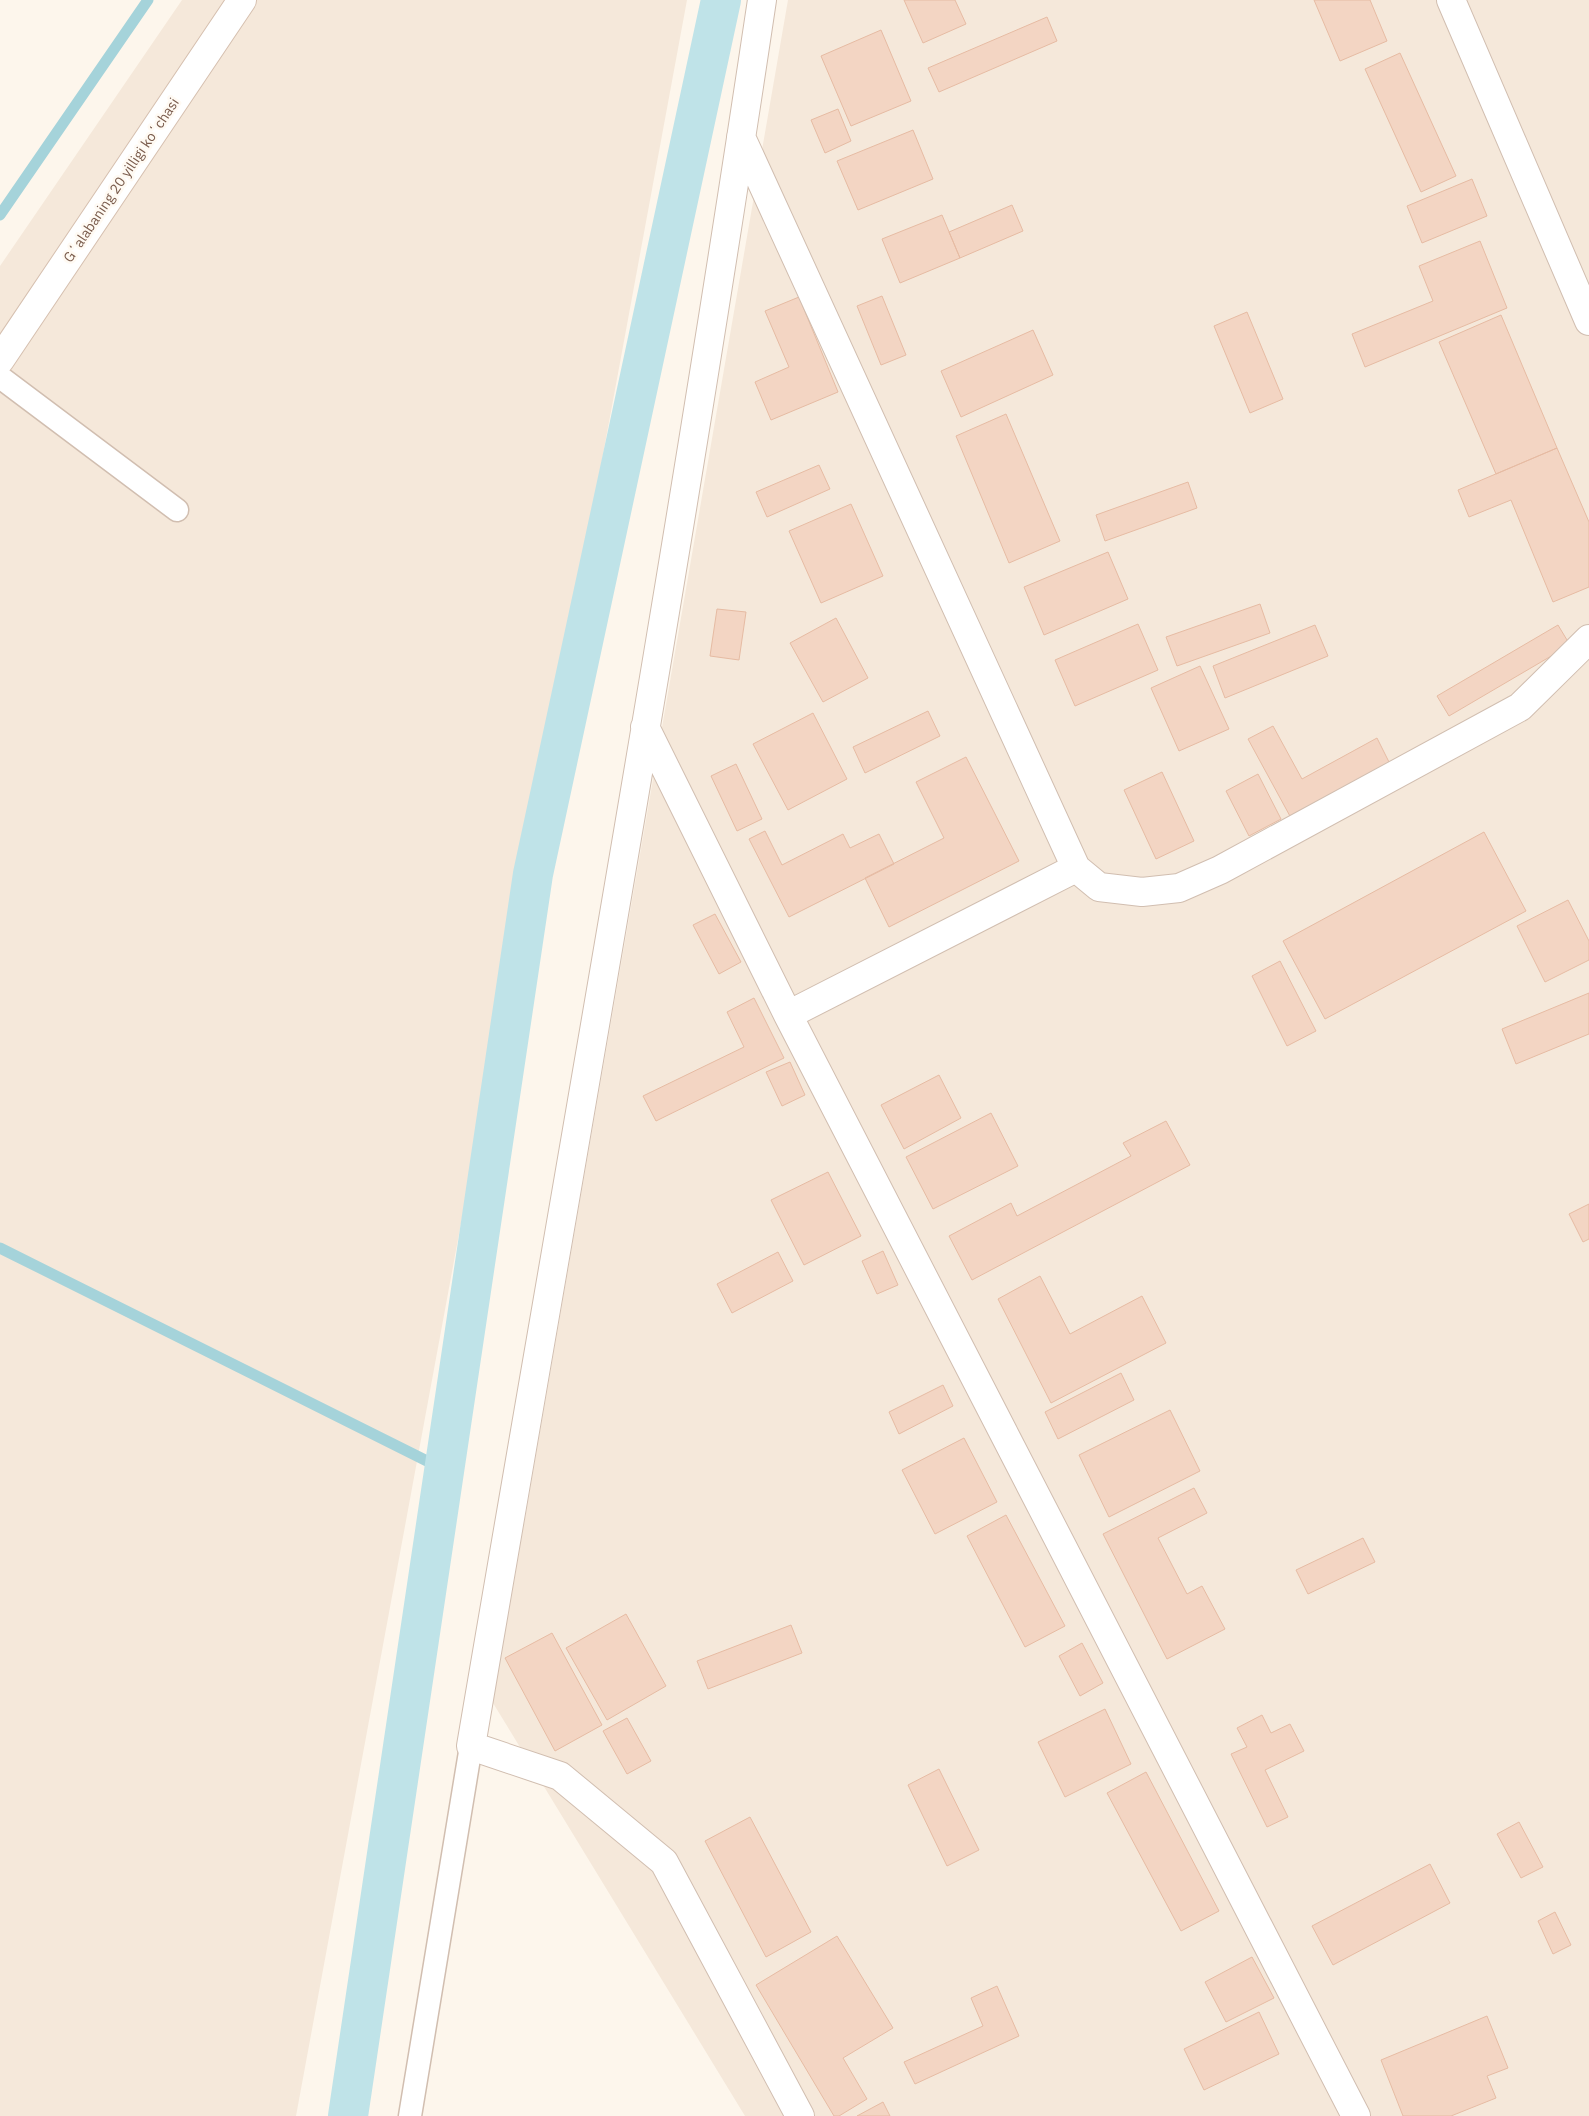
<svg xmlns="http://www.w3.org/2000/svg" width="1589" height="2116" viewBox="0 0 1589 2116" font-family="'IBM Plex Sans',sans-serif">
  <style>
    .residential { fill: #f5e8da }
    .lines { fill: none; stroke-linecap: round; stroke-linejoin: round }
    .stream { stroke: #a5d3da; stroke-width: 11 }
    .canal { stroke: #bfe3e8; stroke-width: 40 }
    .building { fill: #f3d5c3; stroke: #e6bba3 }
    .lane-casing { stroke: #d1beb0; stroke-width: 25 }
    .street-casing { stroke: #d1beb0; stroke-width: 30 }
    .secondary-casing { stroke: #d6c0b0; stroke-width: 30 }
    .lane { stroke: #fff; stroke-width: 22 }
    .street { stroke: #fff; stroke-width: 28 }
    .secondary { stroke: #fff; stroke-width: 28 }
    .labels { text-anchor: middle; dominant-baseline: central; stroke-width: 5; stroke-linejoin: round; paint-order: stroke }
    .street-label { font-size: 14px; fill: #7a5c4d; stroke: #fffaf3 }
  </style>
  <rect width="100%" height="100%" fill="#fdf6ec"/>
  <path class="residential" d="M182,0H687L296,2116H0V266Z
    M788,0H1589V2116H745L493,1703Z"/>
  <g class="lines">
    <path class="stream" d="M0,215L148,0
      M0,1248L445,1470"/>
    <path class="canal" d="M348,2116L533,874L721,0"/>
  </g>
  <path class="building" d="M904,0H955L966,24L923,43Z
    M1314,0H1370L1387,41L1340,61Z
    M1047,17L1057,41L939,92L928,68Z
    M881,30L911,101L851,126L821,56Z
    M1400,53L1456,176L1421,192L1365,69Z
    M838,109L851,141L825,153L811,120Z
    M913,130L933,179L858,210L837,161Z
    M1472,179L1487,216L1422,243L1407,206Z
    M1012,205L1023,231L960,258L949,232Z
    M942,215L960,258L900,283L882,239Z
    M1480,241L1507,308L1365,367L1352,334L1433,301L1419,266Z
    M882,296L906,355L881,365L857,306Z
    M799,297L838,392L771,420L755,382L789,367L765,311Z
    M1247,312L1283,399L1250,413L1214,326Z
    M1501,315L1557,448L1496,474L1439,342Z
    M1033,330L1053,375L961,417L941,371Z
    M1006,414L1060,541L1009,563L956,436Z
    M1557,448L1589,522V587L1553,602L1511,500L1469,517L1458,490Z
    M819,465L830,489L767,517L756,492Z
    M1188,482L1197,508L1105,541L1096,515Z
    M851,504L883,576L821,603L789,531Z
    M1108,552L1128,599L1044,635L1024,587Z
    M1260,604L1270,633L1177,666L1166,637Z
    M717,609L746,612L739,660L710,656Z
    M836,618L868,678L823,702L790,643Z
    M1138,624L1158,670L1075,706L1055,660Z
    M1315,625L1328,656L1225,698L1213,666Z
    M1558,625L1570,645L1449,716L1437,696Z
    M1200,666L1229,729L1179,751L1151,688Z
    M928,711L940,736L865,773L853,747Z
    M813,713L847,779L788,810L753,744Z
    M1273,726L1302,779L1377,738L1390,764L1291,818L1248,739Z
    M966,757L1019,861L889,927L865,878L944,838L916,782Z
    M736,764L762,819L737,831L711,776Z
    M1162,772L1194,841L1156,859L1124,790Z
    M1258,774L1281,819L1249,836L1226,791Z
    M765,831L782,865L843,834L850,848L879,834L894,864L789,917L749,839Z
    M1484,832L1526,911L1325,1019L1283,941Z
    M1568,900L1589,941V960L1545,982L1517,926Z
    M715,914L741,962L719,974L693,925Z
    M1280,961L1316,1031L1287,1046L1252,976Z
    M1589,993V1034L1516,1064L1502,1029Z
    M754,998L784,1058L656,1121L643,1096L744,1047L727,1012Z
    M790,1062L805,1095L782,1106L766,1072Z
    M939,1075L961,1118L904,1149L881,1105Z
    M991,1113L1018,1166L933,1209L906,1157Z
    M1166,1121L1190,1165L972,1280L949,1236L1011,1203L1017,1216L1131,1156L1123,1143Z
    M828,1172L861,1236L804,1265L771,1200Z
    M1589,1204V1239L1583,1242L1569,1214Z
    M883,1251L898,1285L877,1294L862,1261Z
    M778,1252L793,1281L732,1313L717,1284Z
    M1040,1276L1070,1334L1142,1296L1166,1343L1051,1403L998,1299Z
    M1121,1373L1134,1400L1058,1439L1045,1412Z
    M943,1385L953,1406L899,1434L889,1412Z
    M1170,1410L1200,1471L1109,1517L1079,1455Z
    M964,1438L997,1502L935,1534L902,1470Z
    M1194,1488L1207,1513L1158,1538L1187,1594L1202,1586L1225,1629L1167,1659L1103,1534Z
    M1006,1515L1065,1626L1025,1647L967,1536Z
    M1363,1538L1375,1562L1308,1594L1296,1570Z
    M626,1614L666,1686L607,1720L566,1648Z
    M791,1625L802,1653L708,1689L697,1661Z
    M552,1633L602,1725L555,1751L505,1658Z
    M1082,1643L1103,1683L1080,1696L1059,1656Z
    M1105,1709L1131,1764L1065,1797L1038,1742Z
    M1262,1715L1271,1733L1290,1724L1304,1751L1265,1770L1288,1817L1267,1827L1231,1754L1247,1747L1237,1728Z
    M627,1718L651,1761L627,1774L603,1731Z
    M939,1769L979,1850L947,1866L908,1785Z
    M1146,1772L1219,1911L1181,1931L1107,1793Z
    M750,1817L811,1932L766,1957L705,1841Z
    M1519,1822L1543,1867L1521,1878L1497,1834Z
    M1430,1864L1450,1903L1333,1965L1312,1926Z
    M1555,1912L1571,1945L1553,1954L1538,1921Z
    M837,1936L893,2028L843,2058L867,2099L839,2116H834L756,1985Z
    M1252,1957L1274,1998L1226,2022L1205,1982Z
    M997,1986L1019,2036L915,2084L904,2062L983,2026L971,1998Z
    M1259,2012L1279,2054L1204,2090L1184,2049Z
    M1487,2016L1508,2068L1487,2076L1496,2098L1451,2116H1403L1381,2060Z
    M883,2102L890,2116H857Z"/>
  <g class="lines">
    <defs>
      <path id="lane" d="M0,377L177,510
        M410,2116L471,1746"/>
      <path id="street" d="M762,0C675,583 570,1164 471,1746L560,1776L664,1862L800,2116
        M1451,0L1589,321
        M741,137L1076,868
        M645,727L788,1015L1356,2116
        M788,1015L1076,868L1099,887L1142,892L1179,888L1220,870L1520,707L1589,639"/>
      <path id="secondary" d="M0,360L242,0"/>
    </defs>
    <use href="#lane" class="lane-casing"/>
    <use href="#street" class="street-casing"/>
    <use href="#secondary" class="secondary-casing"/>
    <use href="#lane" class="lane"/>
    <use href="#street" class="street"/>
    <use href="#secondary" class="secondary"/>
  </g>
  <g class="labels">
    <g class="street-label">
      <text transform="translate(121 180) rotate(-56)">Gʻalabaning 20 yilligi koʻchasi</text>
    </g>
  </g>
</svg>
